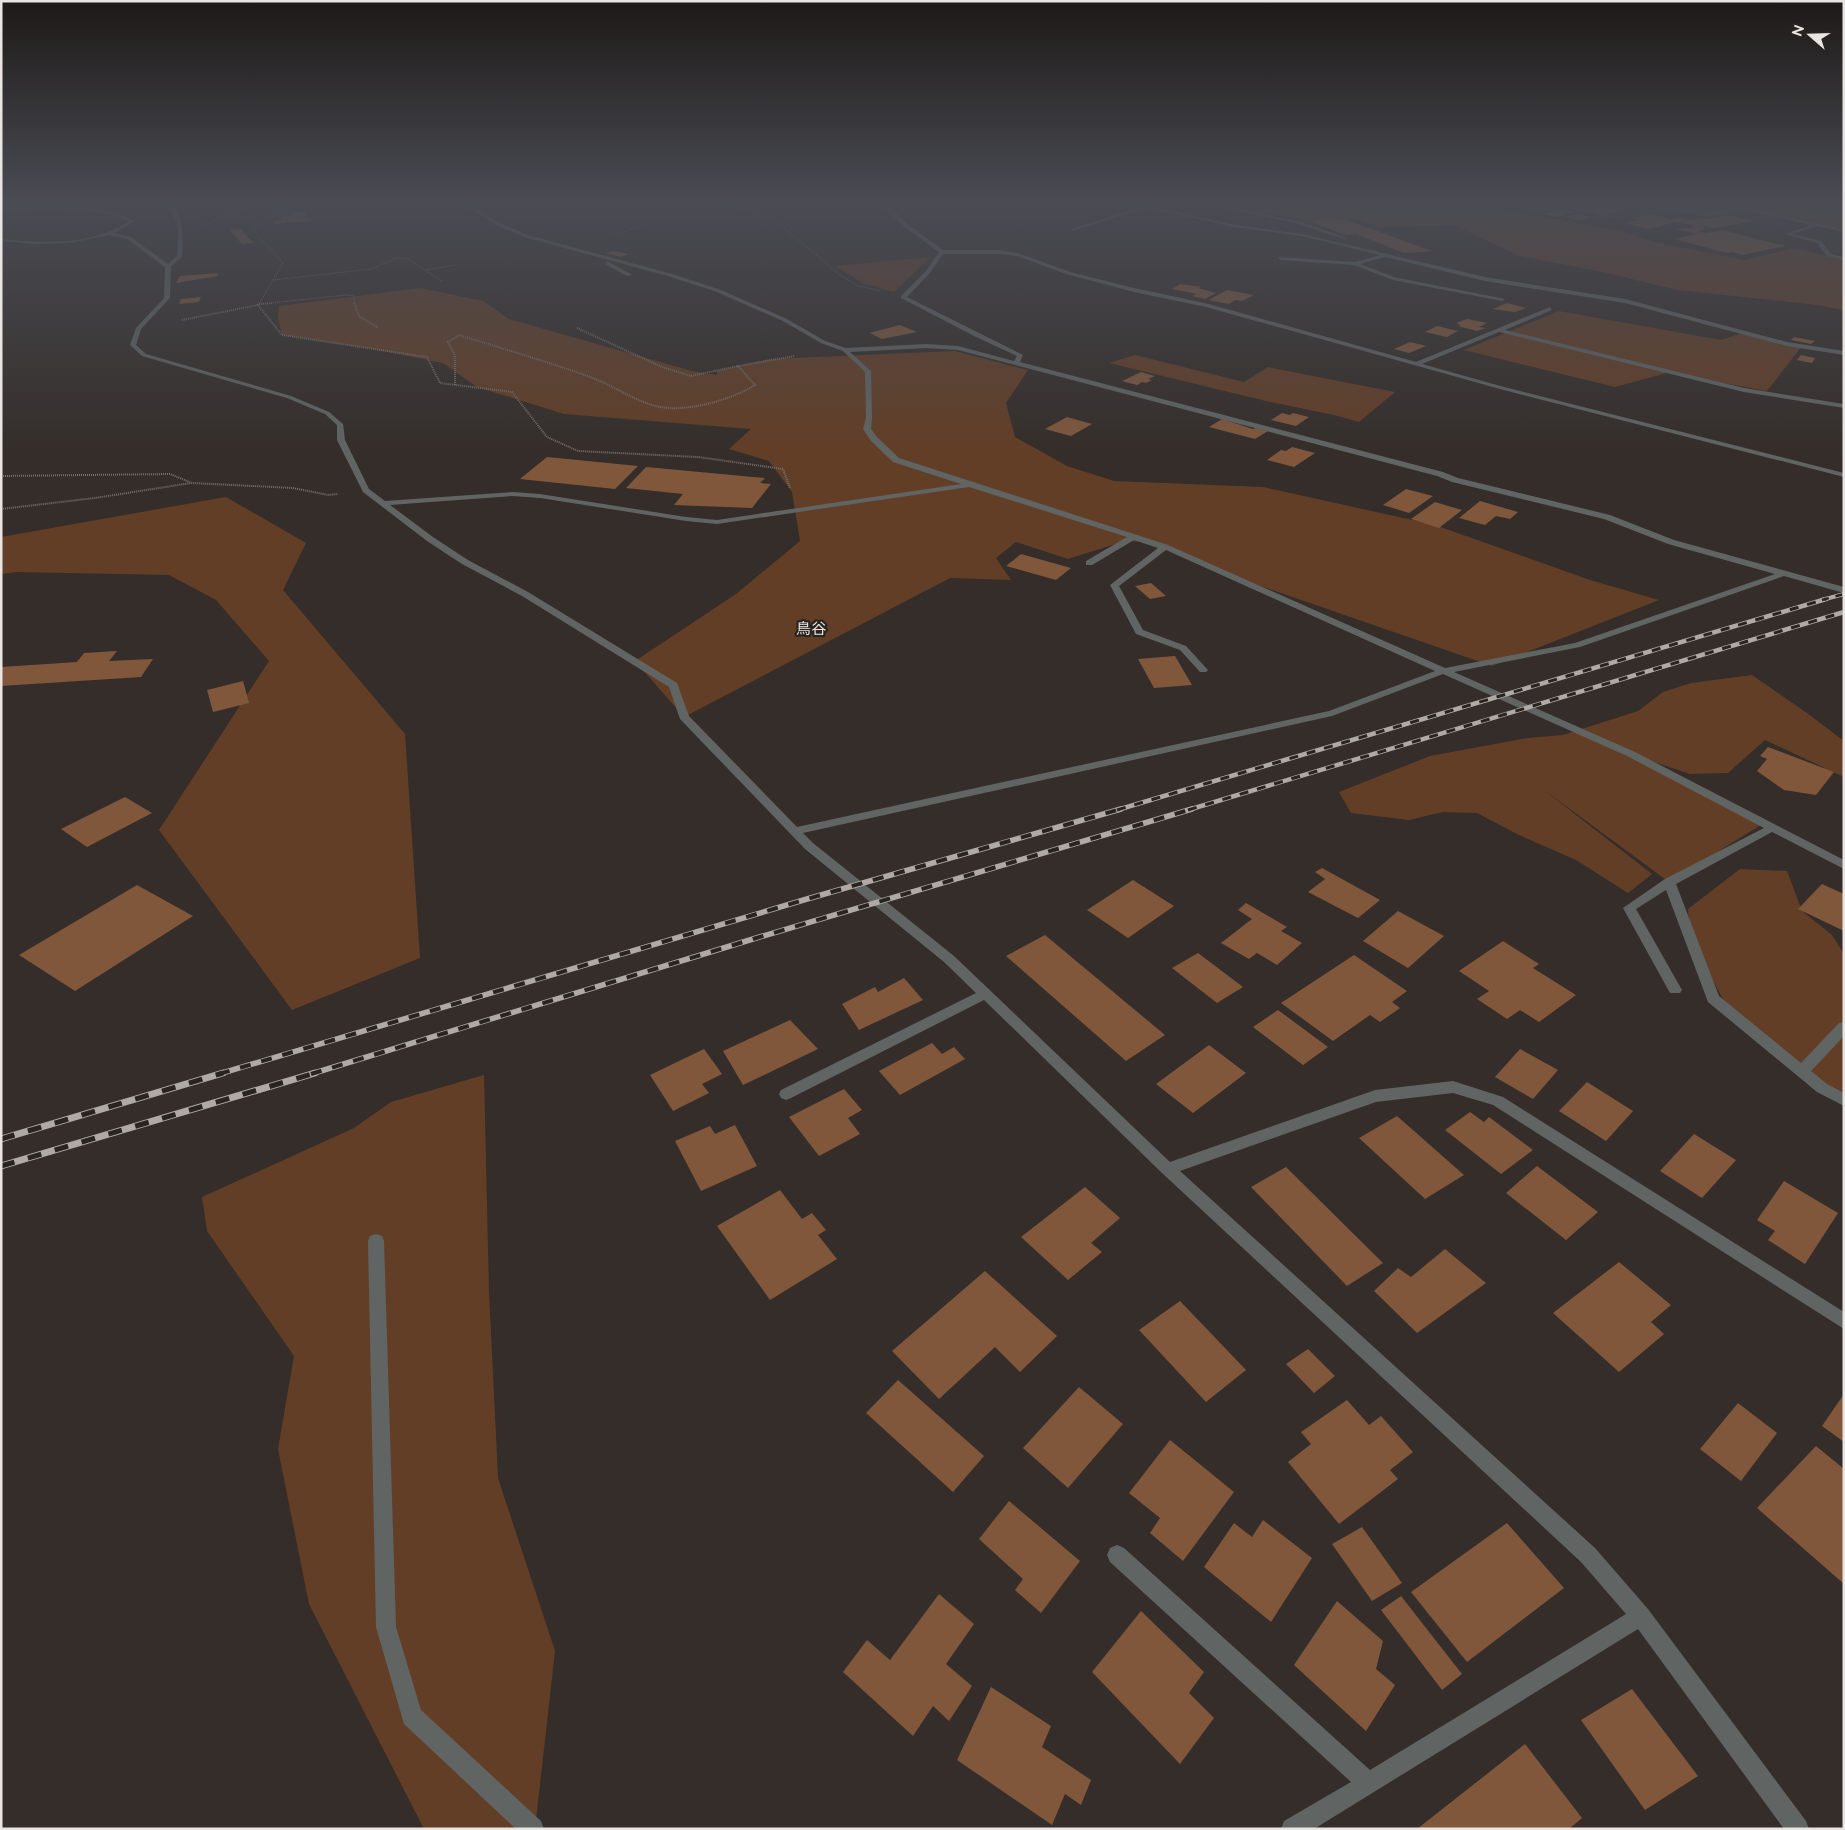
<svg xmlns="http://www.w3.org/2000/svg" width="1845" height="1830" viewBox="0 0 1845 1830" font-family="Raleway,'Noto Sans JP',sans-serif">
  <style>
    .green { fill: #633e26 }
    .building { fill: #81573c }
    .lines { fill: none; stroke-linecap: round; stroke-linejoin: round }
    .path-far1 { stroke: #77716e; stroke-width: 1; stroke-dasharray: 1 1; stroke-linecap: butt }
    .path { stroke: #77716e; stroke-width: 2; stroke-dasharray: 1 1; stroke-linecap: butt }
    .minor { fill: #606564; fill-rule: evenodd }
    .rail-far3-casing { stroke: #afaaa6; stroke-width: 4 }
    .rail-far2-casing { stroke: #afaaa6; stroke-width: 4.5 }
    .rail-far1-casing { stroke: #afaaa6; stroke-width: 5.5 }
    .rail-casing { stroke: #afaaa6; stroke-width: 7 }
    .rail-far3 { stroke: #2a2420; stroke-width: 2.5; stroke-dasharray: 7; stroke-linecap: butt }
    .rail-far2 { stroke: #2a2420; stroke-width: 3; stroke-dasharray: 9; stroke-linecap: butt }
    .rail-far1 { stroke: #2a2420; stroke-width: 4; stroke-dasharray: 11; stroke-linecap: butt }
    .rail { stroke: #2a2420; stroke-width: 5; stroke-dasharray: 14; stroke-linecap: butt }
    .labels { text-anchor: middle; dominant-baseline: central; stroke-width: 4.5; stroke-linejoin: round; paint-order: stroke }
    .far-quarter-label { font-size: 15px; fill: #e9e5e2; stroke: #2a2420 }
  </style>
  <rect width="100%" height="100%" fill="#342d29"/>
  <path class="green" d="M1150,199H1445L1622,231L1658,243L1744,260L1794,248L1844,260V310L1817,305L1678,290L1598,271L1520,256L1454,225L1376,227L1357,219L1308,221L1255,211L1171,200Z
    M1596,199H1844V231L1755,212L1704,216L1627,206Z
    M931,257L894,292L863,283L835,266Z
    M420,288L483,301L509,319L692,371L717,375V371L769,359L955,351L1028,370L1006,403L1015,437L1067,466L1114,481L1263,487L1435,525L1590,580L1659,600L1492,666L1220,572L1150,542L1125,541L1068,559L1016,542L996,558L1011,580L950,578L684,717L635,661L736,594L800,541L792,492L769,461L729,449L751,429L564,414L477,387L443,363L372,349L282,335L278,317L279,306Z
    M1559,311L1721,340L1745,332L1802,346L1767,391L1667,373L1615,387L1464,350Z
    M1135,355L1244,382L1268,367L1395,392L1359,422L1338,416L1266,401L1109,363Z
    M226,497L306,543L283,590L405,734L420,958L292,1010L159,830L269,661L216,600L169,575L17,572L1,574V537Z
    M1752,675L1807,713L1844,741V777L1765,740L1728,773L1690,774L1631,754H1623L1764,823L1669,882L1544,790L1652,874L1628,893L1576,860L1519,835L1477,813L1443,812L1409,820L1351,813L1339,792L1430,756L1528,738L1563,735L1638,711L1663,692L1691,683Z
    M1740,869L1787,871L1802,911L1832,935L1844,954V1104L1725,1003L1690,938L1688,909Z
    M484,1075L489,1291L498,1478L555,1651L535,1829H424L309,1604L278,1449L294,1356L207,1231L202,1197L354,1128L391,1102Z"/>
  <path class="building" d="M1521,199H1523L1536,202L1523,205L1510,202Z
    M1566,199H1585L1595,202L1573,205L1556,202Z
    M1538,206L1546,207L1556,209L1540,212L1525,209Z
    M1610,206L1626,209L1606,214L1590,210Z
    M1564,209L1574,212L1557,217L1543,214Z
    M305,211L306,218H312V221L273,224V221L281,220V216L292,215V212Z
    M1578,214L1593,217L1579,220L1564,217Z
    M1651,214L1672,219L1680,217L1691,220L1701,218L1708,219L1727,215L1755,221L1715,228L1702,225L1705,229L1696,231L1706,233L1722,230L1785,246L1742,255L1732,252L1727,253L1675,239L1698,234L1675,229L1694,228L1692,225L1676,222L1649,229L1624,223L1638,220L1631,218Z
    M1323,219L1347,220L1432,251L1404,253L1356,234L1346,235L1310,222Z
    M241,229L253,243L242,244L230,230Z
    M613,251L629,254L621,257L605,253Z
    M218,273V276L176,283L180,276Z
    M1180,284L1202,287L1198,288L1216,293L1205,299L1192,296L1197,294L1172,289Z
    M1227,290L1254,295L1242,301L1235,300L1229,304L1209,300Z
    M201,297L199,302L179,304L181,299Z
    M1507,303L1526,308L1515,312L1493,309Z
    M1467,319L1487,323L1479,327L1486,328L1477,331L1458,326L1461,325L1456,323Z
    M900,325L917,332L882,339L869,333Z
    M1437,326L1458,331L1447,337L1425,332Z
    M1794,337L1815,341L1811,344L1791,340Z
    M1410,342L1426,346L1409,353L1394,349Z
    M1801,355L1815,358L1812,363L1797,360Z
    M1141,372L1155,376L1148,379L1152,380L1146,383L1142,382L1137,385L1122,381Z
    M1282,413L1290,415L1293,413L1309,417L1296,426L1271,420Z
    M1067,417L1092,424L1071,436L1045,429Z
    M1222,419L1253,429L1256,428L1268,431L1255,439L1209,427Z
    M1292,447L1315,453L1294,467L1267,460L1281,450L1286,451Z
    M547,457L638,466L615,489L520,479Z
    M646,467L765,478L760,483L771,484L752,508L674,505L683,494L626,488Z
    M1406,489L1433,496L1409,513L1383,505Z
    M1480,501L1518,512L1510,519L1496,516L1485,525L1459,518Z
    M1435,502L1462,510L1439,528L1411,519Z
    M1021,554L1071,568L1056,580L1006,566Z
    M1151,583L1166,596L1150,599L1135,586Z
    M117,651L109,661L153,659L141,677L1,686V667L77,662L84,653Z
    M1175,656L1192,685L1154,688L1138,659Z
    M243,681L249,703L213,712L207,690Z
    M1768,747L1834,772L1816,795L1784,790L1757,771L1767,759L1760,756Z
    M125,797L152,813L87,847L61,829Z
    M1322,868L1380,900L1358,918L1308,892L1325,879L1315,872Z
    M1133,880L1174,906L1128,938L1087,910Z
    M1822,884L1844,894V931L1798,909Z
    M137,885L193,916L75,991L19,955Z
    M1246,903L1287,927L1281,931L1302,943L1277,965L1257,953L1249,959L1221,943L1252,919L1238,910Z
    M1398,911L1444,936L1408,968L1363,941Z
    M1045,935L1165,1035L1126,1061L1006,956Z
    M1503,941L1539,964L1533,968L1576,995L1539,1022L1520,1010L1507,1019L1477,999L1489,991L1459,971Z
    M1198,953L1243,987L1217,1003L1172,968Z
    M1354,955L1407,991L1392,1002L1400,1008L1380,1022L1370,1015L1333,1041L1281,1003Z
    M904,978L923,1000L859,1030L842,1004L875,987L878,992Z
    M1278,1010L1328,1047L1303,1065L1253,1027Z
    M790,1020L818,1049L743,1085L723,1051Z
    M932,1043L942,1054L954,1047L965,1059L900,1095L879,1071Z
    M1209,1045L1246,1073L1193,1113L1156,1084Z
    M704,1049L722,1074L702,1084L709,1093L673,1111L650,1075Z
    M1520,1049L1558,1070L1533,1099L1495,1077Z
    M1587,1082L1633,1111L1606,1141L1559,1111Z
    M844,1089L862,1110L848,1118L860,1134L819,1156L789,1117Z
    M1470,1112L1484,1122L1489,1117L1533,1150L1501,1174L1445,1130Z
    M1397,1116L1464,1175L1425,1199L1359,1138Z
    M735,1125L757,1166L701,1191L675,1141L710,1126L715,1134Z
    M1694,1134L1736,1160L1702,1198L1660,1171Z
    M1537,1166L1598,1212L1566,1240L1506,1193Z
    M1286,1167L1383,1263L1347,1286L1251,1187Z
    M1784,1181L1838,1213L1805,1264L1768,1240L1775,1231L1757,1220Z
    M1085,1187L1120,1218L1091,1243L1102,1252L1068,1280L1021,1237Z
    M780,1190L802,1219L812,1213L826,1230L818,1235L837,1259L770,1300L717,1226Z
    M1445,1249L1486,1283L1417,1333L1374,1291L1398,1268L1411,1277Z
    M1619,1262L1671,1305L1651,1322L1664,1334L1619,1372L1553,1313Z
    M985,1271L1057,1336L1020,1372L995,1347L939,1399L892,1351Z
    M1180,1301L1246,1370L1206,1402L1139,1330Z
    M1308,1349L1335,1376L1314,1393L1286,1364Z
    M898,1380L984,1456L953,1492L866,1413Z
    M1079,1387L1123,1424L1068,1488L1023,1448Z
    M1844,1394V1442L1822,1426Z
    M1347,1400L1369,1425L1381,1416L1413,1452L1390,1470L1398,1479L1339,1524L1288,1462L1311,1444L1301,1432Z
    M1738,1403L1777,1433L1741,1481L1700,1449Z
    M1170,1440L1234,1492L1183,1561L1150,1533L1160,1518L1129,1493Z
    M1816,1446L1844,1469V1584L1757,1508Z
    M1009,1501L1080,1561L1041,1613L1015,1590L1023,1579L979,1539Z
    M1263,1520L1312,1558L1271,1622L1204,1567L1234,1523L1252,1537Z
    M1507,1523L1564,1588L1467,1662L1411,1592Z
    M1362,1527L1402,1583L1372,1601L1332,1544Z
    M939,1594L974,1624L946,1664L972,1686L949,1721L933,1706L913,1736L843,1672L867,1640L890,1660Z
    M1401,1596L1462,1674L1442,1690L1381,1610Z
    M1337,1601L1383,1641L1376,1669L1395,1685L1366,1731L1294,1665Z
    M1141,1611L1204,1672L1189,1693L1214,1718L1180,1764L1092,1672Z
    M991,1687L1051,1726L1042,1747L1091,1780L1081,1805L1065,1794L1052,1825L957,1760Z
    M1632,1689L1698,1776L1645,1810L1581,1720Z
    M1525,1744L1582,1818L1569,1829H1417Z"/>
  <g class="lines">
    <path class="path-far1" d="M708,199L775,220L840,275L858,286L881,291
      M204,225L266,200
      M615,234L642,226
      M426,270L455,265
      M273,280L372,269L396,258L408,259L443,282
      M259,304L283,263L251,228L286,210L266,199
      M261,304L346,295L354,296V304"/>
    <path class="path" d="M354,303L359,316L377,327
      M259,304L273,303
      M258,305L259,303
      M182,320L258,305L282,335L427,357L440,383L512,392L547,437L578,451L698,457L783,469L790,488
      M577,328L662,367L691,376L738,366
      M455,385V356L448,342L459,335C504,349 549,362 593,378C616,387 636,402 660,407C688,412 731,400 755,385L738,366L795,356
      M1,476L170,474L192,483L293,488L328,495L338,494
      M1,509L95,498L191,483"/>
    <path class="minor" d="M156,199C186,199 183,237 182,257L171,266L170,298L141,329L136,345L146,354L291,396L329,412L343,424L345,440L369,489L385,501L513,492L540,494L686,517L717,520L961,484L893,462L871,441L863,429L866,417L865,372L843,351L821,343L783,321L717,292L668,276L524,237L496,225L455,199H461L500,223L528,235L672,274L721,290L787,319L825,341L846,348L926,344L958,346L1014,361L1017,356L974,336L901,298V296L926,271L939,252L906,228L874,199H880L910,226L943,250H999L1018,253L1070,272L1134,288L1209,304L1416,362L1550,307L1552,310L1505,330L1744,388L1844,404V408L1744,392L1499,332L1422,364L1504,387L1844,473V477L1500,389L1206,307L1134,292L1066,274L1017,256L999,254H943L930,273L907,297L1023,355L1020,362L1443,472L1458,478L1610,515L1674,540L1844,587V593L1784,576L1580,647L1454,672L1635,752L1844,860V869L1772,832L1676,884L1719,996L1801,1063L1839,1023L1844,1022V1036L1811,1071L1827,1084L1844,1093V1106L1817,1092L1708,1002L1666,890L1636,909L1682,990L1680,993H1670L1623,908L1665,879L1764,828L1627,756L1443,674L1332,716L803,833L813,843L954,956L1170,1162L1375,1090L1453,1081L1503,1097L1844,1312V1329L1493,1105L1453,1093L1376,1102L1180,1171L1595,1548L1648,1609L1806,1821L1809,1829H1784L1638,1629L1314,1829H1281L1284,1821L1351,1782L1110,1562L1107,1555L1110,1548L1117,1545L1124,1548L1370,1770L1626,1614L1581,1562L1162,1173L984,1000L791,1098L786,1100L781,1098L779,1094L781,1090L976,993L944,962L805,849L680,719L669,687L522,596L462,564L427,541L363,492L337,440V425L325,414L287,398L142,356L130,345L136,328L164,298L165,267L127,239L109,235L70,243L33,244L1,241V239C43,243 92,246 129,221C88,205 44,209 1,210V208C46,206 91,203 134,220V222L114,233L131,237L168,264L177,256C179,228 182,216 156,199ZM926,348L958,350L1437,476L1452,482L1604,519L1668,544L1775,574L1575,643L1445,668L1168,545L899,458L877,437L871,429L872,417L871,371L850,352ZM969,487L1127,537L1086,561V565H1092L1134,540L1158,548L1110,585L1136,634L1180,650L1200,672H1206L1208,670L1186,646L1143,630L1119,586L1166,550L1435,671L1329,711L797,827L689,716L677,683L528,592L468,560L433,537L390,505L513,496L540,498L686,521L717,524Z
      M1109,199H1119L1235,225L1302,234L1485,277L1625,299L1787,342L1844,351V355L1787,346L1625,303L1485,281L1385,257L1360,264L1394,277L1505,299L1502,301L1393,280L1354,265L1280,260L1278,257L1355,262L1380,255L1302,236L1235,227L1146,208L1072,231V229L1140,207Z
      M1183,199H1194L1302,222L1347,238L1343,239L1299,224Z
      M1534,199H1544L1614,217L1612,218Z
      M1831,199L1844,201V203L1831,200Z
      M1740,207L1844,230V232L1817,226L1792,234L1821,241L1831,254L1844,257V260L1827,256L1817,243L1785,234L1811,225L1740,209L1704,217L1702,216Z
      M607,261L631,274L632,275L627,276L605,264Z
      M376,1234L382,1236L384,1241L396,1627L421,1710L541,1821L544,1829H516L404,1724L376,1627L368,1241L370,1236Z"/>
    <defs>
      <path id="rail-far3" d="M1822,600L1844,594"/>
      <path id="rail-far2" d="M1117,810L1826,599
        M1188,810L1844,612"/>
      <path id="rail-far1" d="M219,1074L807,899L1121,809
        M311,1074L753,939L1192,809"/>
      <path id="rail" d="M1,1139L223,1073
        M1,1166L315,1073"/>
    </defs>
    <use href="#rail-far3" class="rail-far3-casing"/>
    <use href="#rail-far2" class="rail-far2-casing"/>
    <use href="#rail-far1" class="rail-far1-casing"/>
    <use href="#rail" class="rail-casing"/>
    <use href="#rail-far3" class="rail-far3"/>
    <use href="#rail-far2" class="rail-far2"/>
    <use href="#rail-far1" class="rail-far1"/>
    <use href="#rail" class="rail"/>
  </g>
  <linearGradient id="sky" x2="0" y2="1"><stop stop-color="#1d1917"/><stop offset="0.44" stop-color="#4a4c54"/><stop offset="1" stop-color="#4a4c54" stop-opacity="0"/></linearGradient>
  <rect width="1845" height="456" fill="url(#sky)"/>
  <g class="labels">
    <g class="far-quarter-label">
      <text x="811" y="629">鳥谷</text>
    </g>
  </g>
  <rect width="1845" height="1830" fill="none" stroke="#e9e5e2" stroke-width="5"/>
  <g transform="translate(1810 35) rotate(290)" stroke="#2a2420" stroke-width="4" paint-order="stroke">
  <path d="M0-4L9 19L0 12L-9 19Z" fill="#e9e5e2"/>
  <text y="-8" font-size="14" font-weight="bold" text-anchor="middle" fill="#e9e5e2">N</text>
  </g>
</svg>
